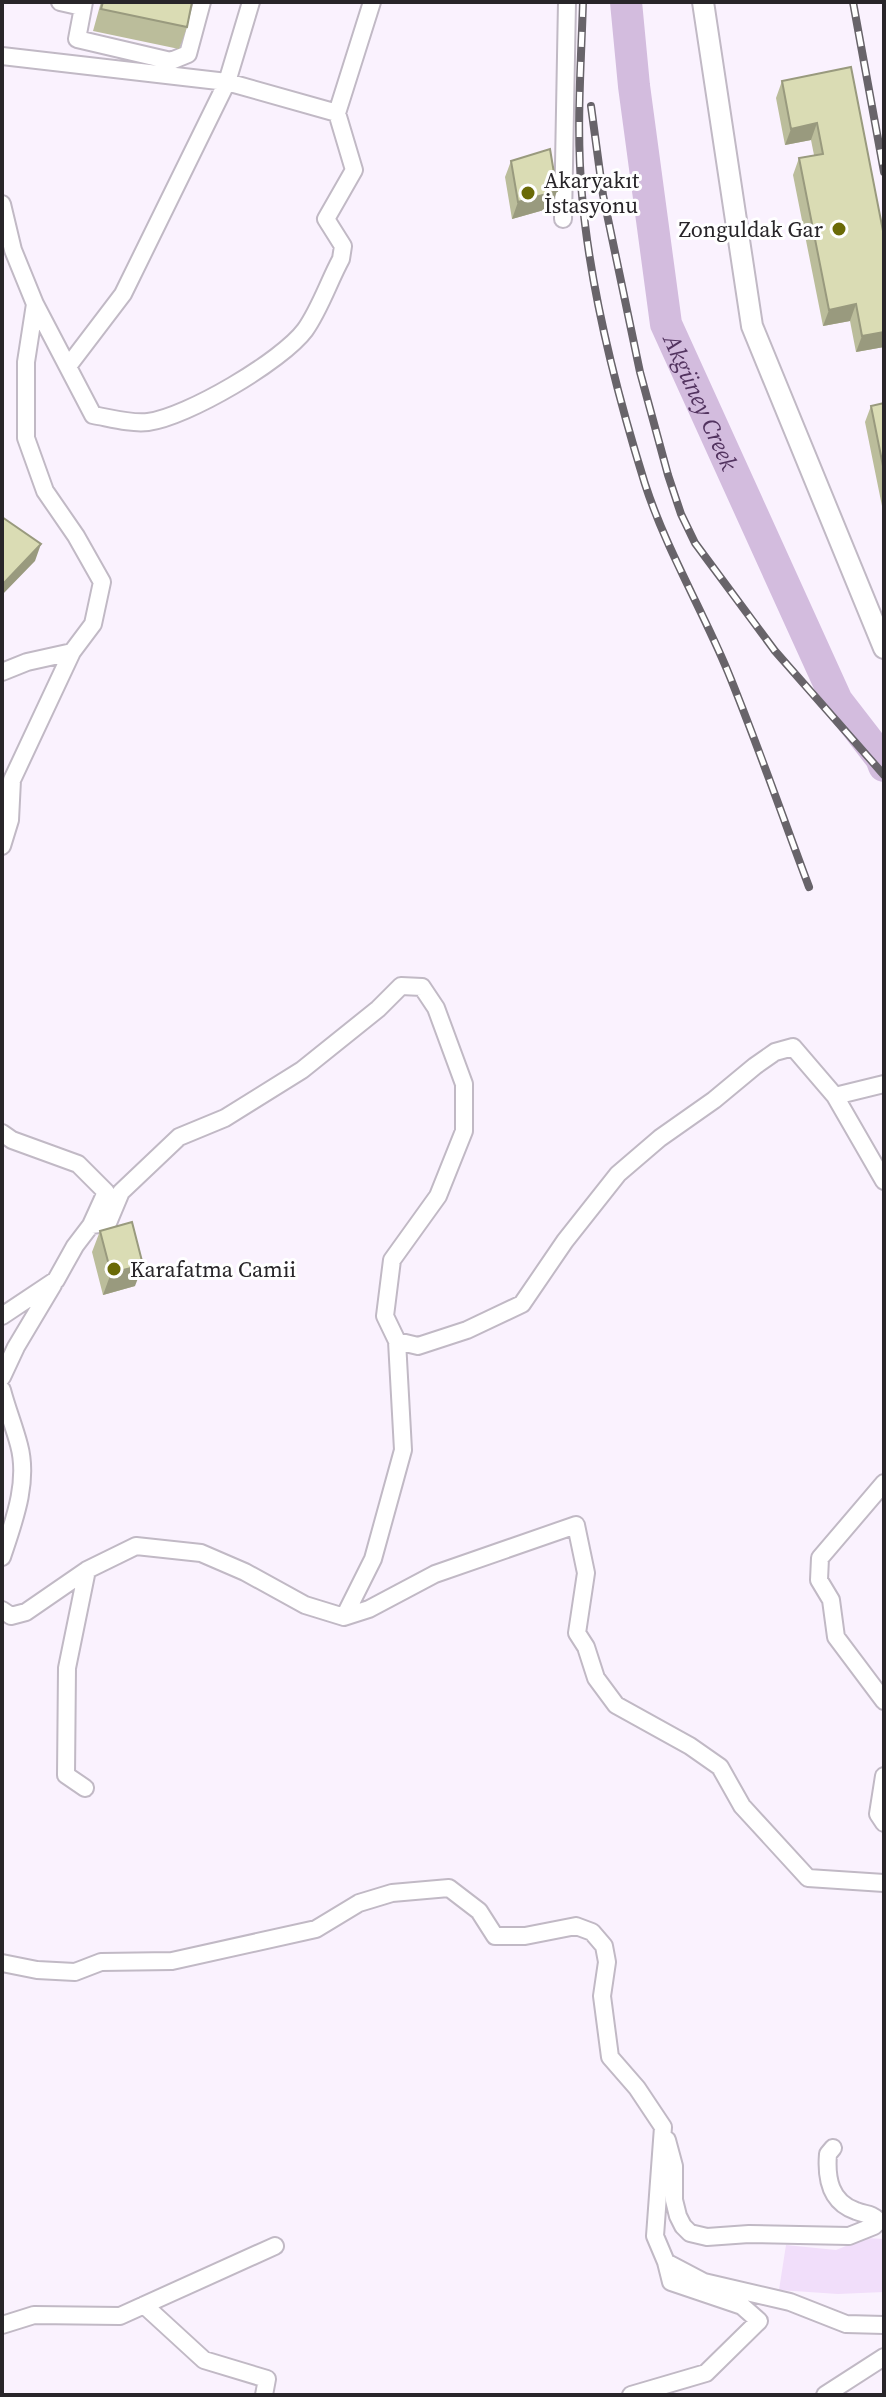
<svg xmlns="http://www.w3.org/2000/svg" width="886" height="2397" viewBox="0 0 886 2397" font-family="'Source Serif 4',serif">
  <style>
    .green { fill: #f1defa }
    .lines { fill: none; stroke-linecap: round; stroke-linejoin: round }
    .river { stroke: #d3bcde; stroke-width: 32 }
    .minor-casing { stroke: #c1b9c5; stroke-width: 20 }
    .tertiary-casing { stroke: #c1b9c5; stroke-width: 24 }
    .minor { stroke: #fff; stroke-width: 16 }
    .tertiary { stroke: #fff; stroke-width: 20 }
    .rail-casing { stroke: #68646a; stroke-width: 8 }
    .rail { stroke: #fff; stroke-width: 5; stroke-dasharray: 15; stroke-linecap: butt }
    .wall { fill: #bbbd9b }
    .shaded-wall { fill: #999a7e }
    .building { fill: #dadcb4; stroke: #999a7e; stroke-width: 2 }
    .poi-dot { fill: #6a6a07; stroke: #fff; stroke-width: 3 }
    .labels { text-anchor: middle; dominant-baseline: central; stroke-width: 6; stroke-linejoin: round; paint-order: stroke }
    .poi-label { font-size: 22px; fill: #282529; stroke: #fff; text-anchor: start }
    .water-label { font-size: 24px; font-style: italic; fill: #52335f; stroke: #fff }
  </style>
  <rect width="100%" height="100%" fill="#faf2fe"/>
  <path class="green" d="M866,2238L884,2239V2292L838,2294L779,2290L786,2245L836,2250Z"/>
  <g class="lines">
    <path class="river" id="s1" d="M626,2L634,86L666,324L837,701L881,758L884,766"/>
    <defs>
      <path id="minor" d="M60,2L82,7
        M84,2L77,39L171,61L188,54L202,2
        M2,56L227,82L337,113
        M2,204L13,250L35,304L26,362V438L45,491L76,536L102,582L93,624L72,652L12,780L10,820L2,846
        M563,219L567,2
        M35,304L93,415C110,418 131,424 148,422C187,417 282,361 305,330C320,309 329,281 341,259L343,246L326,219L354,170L337,113L372,2
        M69,365L123,294L227,82L251,2
        M2,672L27,662L72,652
        M884,1084L835,1096L884,1181
        M2,1133L12,1140L78,1164L106,1192L91,1225L75,1246L56,1280L2,1316
        M91,1225L108,1223L121,1192L179,1137L225,1118L302,1070L378,1009L401,986L422,987L436,1008L464,1084V1131L438,1196L392,1260L385,1316L397,1341L418,1346L467,1330L522,1304L565,1241L618,1174L660,1138L714,1100L755,1066L775,1052L793,1047L835,1096
        M2,1377L16,1347L53,1285
        M2,1390C7,1409 14,1426 19,1445C29,1482 14,1521 2,1557
        M884,1483L820,1558L819,1580L831,1600L836,1637L884,1701
        M2,1610L11,1616L26,1612L87,1570L136,1546L201,1553L245,1572L305,1605L344,1617L369,1609L435,1574L576,1525L586,1573L577,1633L586,1647L596,1678L616,1705L690,1746L720,1767L742,1806L808,1878L884,1883
        M344,1617L373,1559L403,1450L397,1341
        M884,1776L878,1814L884,1823
        M85,1788L66,1775L67,1668L87,1570
        M2,1963L37,1970L75,1972L101,1962L172,1961L316,1929L359,1903L392,1893L449,1888L479,1911L495,1936H525L576,1926L592,1932L604,1946L607,1962L602,1996L610,2057L637,2088L663,2127L655,2236L666,2262L671,2282L742,2306L759,2321L706,2373L631,2395
        M667,2140L674,2166V2200L678,2216L683,2226L690,2233L707,2237L749,2234L849,2236L874,2226L879,2221C871,2213 866,2215 856,2211C830,2202 826,2178 828,2154L833,2148
        M666,2262L704,2282L790,2302L846,2324L884,2325
        M144,2305L204,2360L267,2379L264,2395
        M2,2325L34,2315L120,2316L275,2246
        M825,2395L884,2357"/>
      <path id="tertiary" d="M703,2L752,326L884,648"/>
    </defs>
    <use href="#minor" class="minor-casing"/>
    <use href="#tertiary" class="tertiary-casing"/>
    <use href="#minor" class="minor"/>
    <use href="#tertiary" class="tertiary"/>
    <defs>
      <path id="rail" d="M583,2C581,66 576,131 582,195C590,289 617,394 645,484C666,549 702,609 728,672C757,743 782,815 809,887
        M853,2L884,172
        M591,106L603,195L640,372L668,475L681,514L695,543L775,651L884,775"/>
    </defs>
    <use href="#rail" class="rail-casing"/>
    <use href="#rail" class="rail"/>
  </g>
  <path class="wall" d="M101,2H192L187,27L179,49L93,31Z
    M851,67L884,236V347L856,352L850,321L823,326L793,175L799,158L814,155L811,140L785,145L776,98L782,81Z
    M511,161L551,208L512,219L505,177Z
    M884,403V505L882,506L865,422L871,406Z
    M100,1231L135,1286L103,1295L92,1252Z"/>
  <path class="shaded-wall" d="M817,123L811,140L785,145L791,129Z
    M557,191L551,208L512,219L518,202Z
    M856,304L850,321L823,326L829,310Z
    M884,332V347L856,352L862,336Z
    M41,544L35,561L2,595V585Z
    M143,1265L135,1286L103,1295L111,1273Z"/>
  <path class="building" d="M103,2H192L187,27L101,9Z
    M851,67L884,236V332L862,336L856,304L829,310L799,158L823,154L817,123L791,129L782,81Z
    M550,149L557,191L518,202L511,161Z
    M884,403V471L871,406Z
    M2,517L41,544L2,585Z
    M132,1222L143,1265L111,1273L100,1231Z"/>
  <g class="poi-dot">
    <circle cx="528" cy="193" r="8"/>
    <circle cx="839" cy="229" r="8"/>
    <circle cx="114" cy="1269" r="8"/>
  </g>
  <g class="labels">
    <g class="poi-label">
      <text x="544" y="180">Akaryakıt<tspan x="544" dy="25">İstasyonu</tspan></text>
      <text x="823" y="229" text-anchor="end">Zonguldak Gar</text>
      <text x="130" y="1269">Karafatma Camii</text>
    </g>
    <g class="water-label">
      <text stroke="none"><textPath href="#s1" startOffset="410">Akgüney Creek</textPath></text>
    </g>
  </g>
  <rect width="886" height="2397" fill="none" stroke="#282529" stroke-width="8"/>
</svg>
